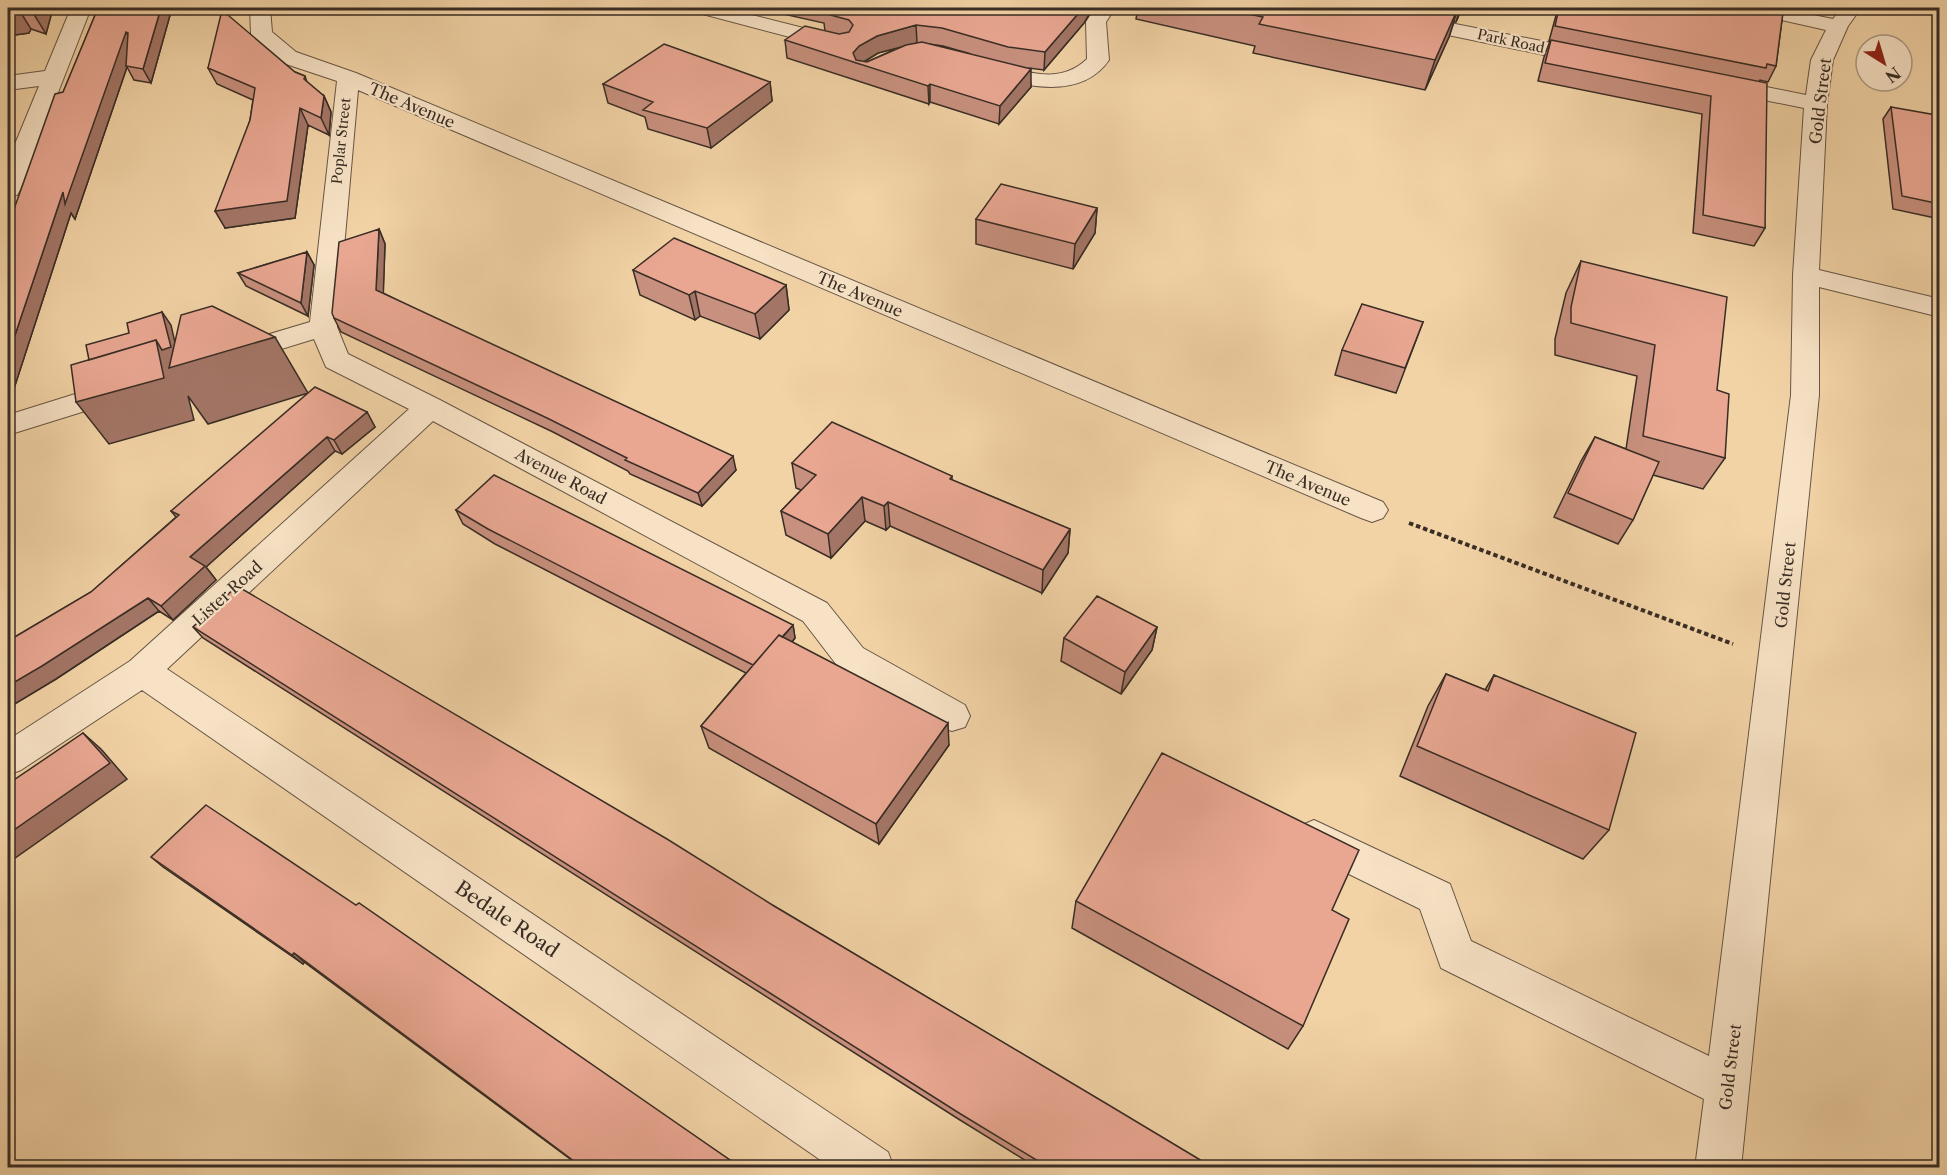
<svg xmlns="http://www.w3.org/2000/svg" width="1947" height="1175" viewBox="0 0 1947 1175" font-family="'Libre Caslon Text',serif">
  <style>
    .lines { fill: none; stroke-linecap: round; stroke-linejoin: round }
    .minor-casing { stroke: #675645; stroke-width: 2 }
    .path { stroke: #392d25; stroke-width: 4; stroke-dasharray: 4.5 3; stroke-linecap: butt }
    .minor { fill: #f7e2c5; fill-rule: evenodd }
    .wall { fill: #c8907e; stroke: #392d25; stroke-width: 1.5; fill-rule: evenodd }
    .shaded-wall { fill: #a37566; stroke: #392d25; stroke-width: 1.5 }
    .building { fill: #e9a792; stroke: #392d25; stroke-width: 1.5 }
    .labels { text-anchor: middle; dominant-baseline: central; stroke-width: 4.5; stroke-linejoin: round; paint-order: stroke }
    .far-street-label { font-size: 14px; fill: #392d25; stroke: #f7e2c5 }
    .street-label { font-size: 16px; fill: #392d25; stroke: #f7e2c5 }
    .near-street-label { font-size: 20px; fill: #392d25; stroke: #f7e2c5 }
  </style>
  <rect width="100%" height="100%" fill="#f2d3a6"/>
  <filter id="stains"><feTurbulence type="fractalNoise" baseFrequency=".00333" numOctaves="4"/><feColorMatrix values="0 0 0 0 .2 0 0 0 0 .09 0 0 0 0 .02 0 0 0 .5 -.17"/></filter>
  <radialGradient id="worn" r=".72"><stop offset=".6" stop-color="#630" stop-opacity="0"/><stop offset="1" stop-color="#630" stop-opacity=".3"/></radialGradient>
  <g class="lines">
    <defs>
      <path id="minor" d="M71,8H91L20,190L17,195L8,197V161L39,86L8,90V76L45,71Z
        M250,8H270L272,32L296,52L356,73L1383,502L1388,510L1383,518L1372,522L1361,518L358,90L337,327L348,354L440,400L827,603L863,648L965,705L970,716L965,727L952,731L939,727L839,668L803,621L433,421L167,669L888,1152L894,1168H832L142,690L21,770L8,775V740L130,661L409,409L326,367L314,339L236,363L226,361L222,354L226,347L310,322L337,81L280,62L251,34Z
        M692,8H724L847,39L850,44L847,49L839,50L695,12Z
        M1095,8H1115L1106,22L1109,60C1080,102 1022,85 981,74L978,69L981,64C991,62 999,65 1010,68C1038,75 1064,81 1087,59L1086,22Z
        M1337,8H1375L1592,51L1600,53L1603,58L1600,63L1592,65L1347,14L1340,12Z
        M1742,8H1779L1833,19L1841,8H1861L1848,26L1833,60L1827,104L1819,270L1940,299V317L1819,287V395L1741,1168H1695L1704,1099L1441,968L1420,909L1300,850L1295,838L1300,826L1314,820L1450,884L1471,941L1709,1056L1791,395L1793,275L1804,108L1714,90L1711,85L1714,80L1722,78L1806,95L1811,60L1826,30L1745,12Z
        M120,380L130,383L134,390L130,397L8,435V415Z"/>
    </defs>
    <use href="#minor" class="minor-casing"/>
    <path class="path" d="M1409,523L1733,644"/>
    <use href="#minor" class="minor"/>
  </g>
  <path class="wall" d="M8,8H53L46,34L31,29L29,33L8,36Z
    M98,8H172L151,83L134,80L127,67L75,219L71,213L8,407V226Z
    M756,8H1093L1084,23L1044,70L1029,68L1031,87L999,124L930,102L929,104L787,58L785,40L825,31L824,23ZM929,44L943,46L971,54ZM900,47L867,62H864L878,53Z
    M1138,8H1462L1456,22H1454L1449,37L1425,90L1253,53L1255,46L1136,19Z
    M1558,8H1786L1783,12L1776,66L1768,82L1760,80L1759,82L1765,228L1754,246L1693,233L1702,114L1538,81L1544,57L1550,41H1549Z
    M208,68L295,72L305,76L307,82L324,96L331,112L329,135L308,125L295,218L225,228L250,120L253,100L217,84Z
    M770,82L772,101L711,148L648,129L645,117L608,103L603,84Z
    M1891,107L1940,139V219L1893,209L1883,119Z
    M1097,208L1095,233L1073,269L976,244V219Z
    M379,229L385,244L383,293L736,470L702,506L630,474L628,471L553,432L341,332L334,318Z
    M307,252L314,265L308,316L246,286L238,273Z
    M1581,261L1717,390L1725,458L1703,489L1653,475L1633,520L1618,544L1554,517L1581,461L1595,437L1626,449L1637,376L1555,355V339L1566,293Z
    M633,270L786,285L789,310L760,339L700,316L695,320L640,295Z
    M1423,322L1396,393L1335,375L1342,350Z
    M367,412L375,427L342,454L335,451L206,567L216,580L173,620L159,611L56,679L8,708V641L91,592L176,517L171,511Z
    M792,463L952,476V480L1070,529L1068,553L1042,593L890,526L886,530L865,521L831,558L786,535L781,511L801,490L796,488Z
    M456,510L793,625L795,638L792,642L949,745L879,844L709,748L701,726L746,673L495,544L463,524Z
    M193,627L774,906L1212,1167H1036L960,1120L203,638Z
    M1157,627L1152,650L1121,694L1061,661L1064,638Z
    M1446,674L1485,690L1494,675L1609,830L1583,859L1400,776L1428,706Z
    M151,857L356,905L740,1167H581L304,962L303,964L163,867Z
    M1076,901L1332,910L1303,1026L1288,1049L1072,928Z"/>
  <path class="shaded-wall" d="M8,8H18L31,29L29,33L8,36Z
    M30,8H53L46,34Z
    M161,8H172L151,83L143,69Z
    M1083,8H1093L1084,23L1044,70L1045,52Z
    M1458,8L1449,37L1425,90L1435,60Z
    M1460,8H1462L1456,22Z
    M916,25L917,43L878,53L860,64L853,62V53L859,46L877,36Z
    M126,32L134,46L126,66L127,67L75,219L71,213L8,407V356L63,192Z
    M1031,69V87L999,124L1000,106Z
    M770,82L772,101L711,148L707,128Z
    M930,84V102L929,104L928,86Z
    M324,96L331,112L329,135L321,118Z
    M300,108L308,125L295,218L225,228L215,211Z
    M1097,208L1095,233L1073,269L1075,244Z
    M379,229L385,244L383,304L376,290Z
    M307,252L314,265L308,316L301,303Z
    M786,285L789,310L760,339L755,314Z
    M695,291L700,316L695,320L689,295Z
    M162,312L171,325L179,360L275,337L308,393L208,424L188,396L194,420L109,444L76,402L156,340Z
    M367,412L375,427L342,454L334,440Z
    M327,437L335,451L206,567L216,580L173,620L161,606L190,557Z
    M733,456L736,470L702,506L698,493Z
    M862,497L865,521L831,558L828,534Z
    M888,502L890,526L886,530L884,506Z
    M1070,529L1068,553L1042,593L1043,570Z
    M148,598L159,611L56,679L8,708V686Z
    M793,625L795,638L760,680L757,667Z
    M1157,627L1152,650L1121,694L1125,672Z
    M948,723L949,745L879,844L876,824Z
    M83,733L101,749L127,779L8,863V834Z
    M294,953L304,962L303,964L292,955Z"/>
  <path class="building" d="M98,8H161L143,69L126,66L128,33L126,32L65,204L63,192L8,356V226L55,94L63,92Z
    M832,8H1083L1045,52L1008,47L942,28L916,25L877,36L859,46L853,53L856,60L867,62L906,45L922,42L1031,69L1000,106L930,84L928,86L785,40L805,26L839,34L849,32L853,25L849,20L823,13Z
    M1219,8H1458L1435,60L1259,24L1263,17Z
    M1559,8H1786L1783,12L1776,66L1767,64L1766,68L1555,26Z
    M222,10L295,72L305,76L304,79L324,96L321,118L300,108L287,201L215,211L250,120L255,88L208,68Z
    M1551,40L1767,83L1765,228L1703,215L1711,96L1545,63Z
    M664,44L770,82L707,128L643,110L653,102L603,84Z
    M1891,107L1936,115L1940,139V204L1902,196Z
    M1001,184L1097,208L1075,244L976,219Z
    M379,229L376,290L733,456L698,493L625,460L627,458L547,418L334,318L332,313L339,242Z
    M674,238L786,285L755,314L695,291L689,295L633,270Z
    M307,252L301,303L238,273Z
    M1581,261L1727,297L1717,390L1729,394L1725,458L1643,436L1655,345L1571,323V307Z
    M1362,304L1423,322L1405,368L1342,350Z
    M212,306L275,337L169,368L181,315Z
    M162,312L171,347L162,350L156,340L89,360L86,345L129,333L127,323Z
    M156,340L164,378L76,402L71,365Z
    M315,387L367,412L334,440L327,437L190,557L205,566L161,606L148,598L42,666L8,686V641L91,592L179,515L171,511Z
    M832,422L952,476L950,479L1070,529L1043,570L888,502L884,506L862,497L828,534L781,511L816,475L792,463Z
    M1595,437L1659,462L1633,520L1568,493Z
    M494,475L793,625L782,637L779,635L753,665L488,529L456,510Z
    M237,586L667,839L774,906L1107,1104L1212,1167H1048L959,1113L193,627Z
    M1097,596L1157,627L1125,672L1064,638Z
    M779,635L948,723L876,824L701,726Z
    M1446,674L1488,691L1494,675L1636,733L1609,830L1417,746Z
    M83,733L110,763L8,834V784Z
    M1162,753L1359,850L1332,910L1349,919L1303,1026L1076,901Z
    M206,805L356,905L359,903L740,1167H582L294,953L292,955L151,857Z"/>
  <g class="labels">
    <g class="far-street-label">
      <text transform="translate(1511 41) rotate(12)">Park Road</text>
      <text transform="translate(341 141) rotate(-84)">Poplar Street</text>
    </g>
    <g class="street-label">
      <text transform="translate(1820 101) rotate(-83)">Gold Street</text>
      <text transform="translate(412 105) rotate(23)">The Avenue</text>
      <text transform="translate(860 294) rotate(23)">The Avenue</text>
      <text transform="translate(561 476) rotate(28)">Avenue Road</text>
      <text transform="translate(1308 483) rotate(23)">The Avenue</text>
      <text transform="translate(1785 585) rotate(-84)">Gold Street</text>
      <text transform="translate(227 593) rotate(-42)">Lister Road</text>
      <text transform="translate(1730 1067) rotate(-83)">Gold Street</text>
    </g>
    <g class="near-street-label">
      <text transform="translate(507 919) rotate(34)">Bedale Road</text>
    </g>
  </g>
  <rect width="1947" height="1175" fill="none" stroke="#f2d3a6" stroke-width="30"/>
  <rect x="9" y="9" width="1929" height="1157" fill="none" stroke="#392d25" stroke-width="3"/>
  <rect x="15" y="15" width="1917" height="1145" fill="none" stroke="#392d25" stroke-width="1.5"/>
  <g transform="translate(1884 63) rotate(143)"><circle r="28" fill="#f7e2c5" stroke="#ab9a85" stroke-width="1.5"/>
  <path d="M0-4.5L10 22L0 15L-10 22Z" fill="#8f2418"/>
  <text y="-9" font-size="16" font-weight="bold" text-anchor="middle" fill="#392d25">N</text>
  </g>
  <rect width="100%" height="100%" filter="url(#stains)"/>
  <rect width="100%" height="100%" fill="url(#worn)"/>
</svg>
